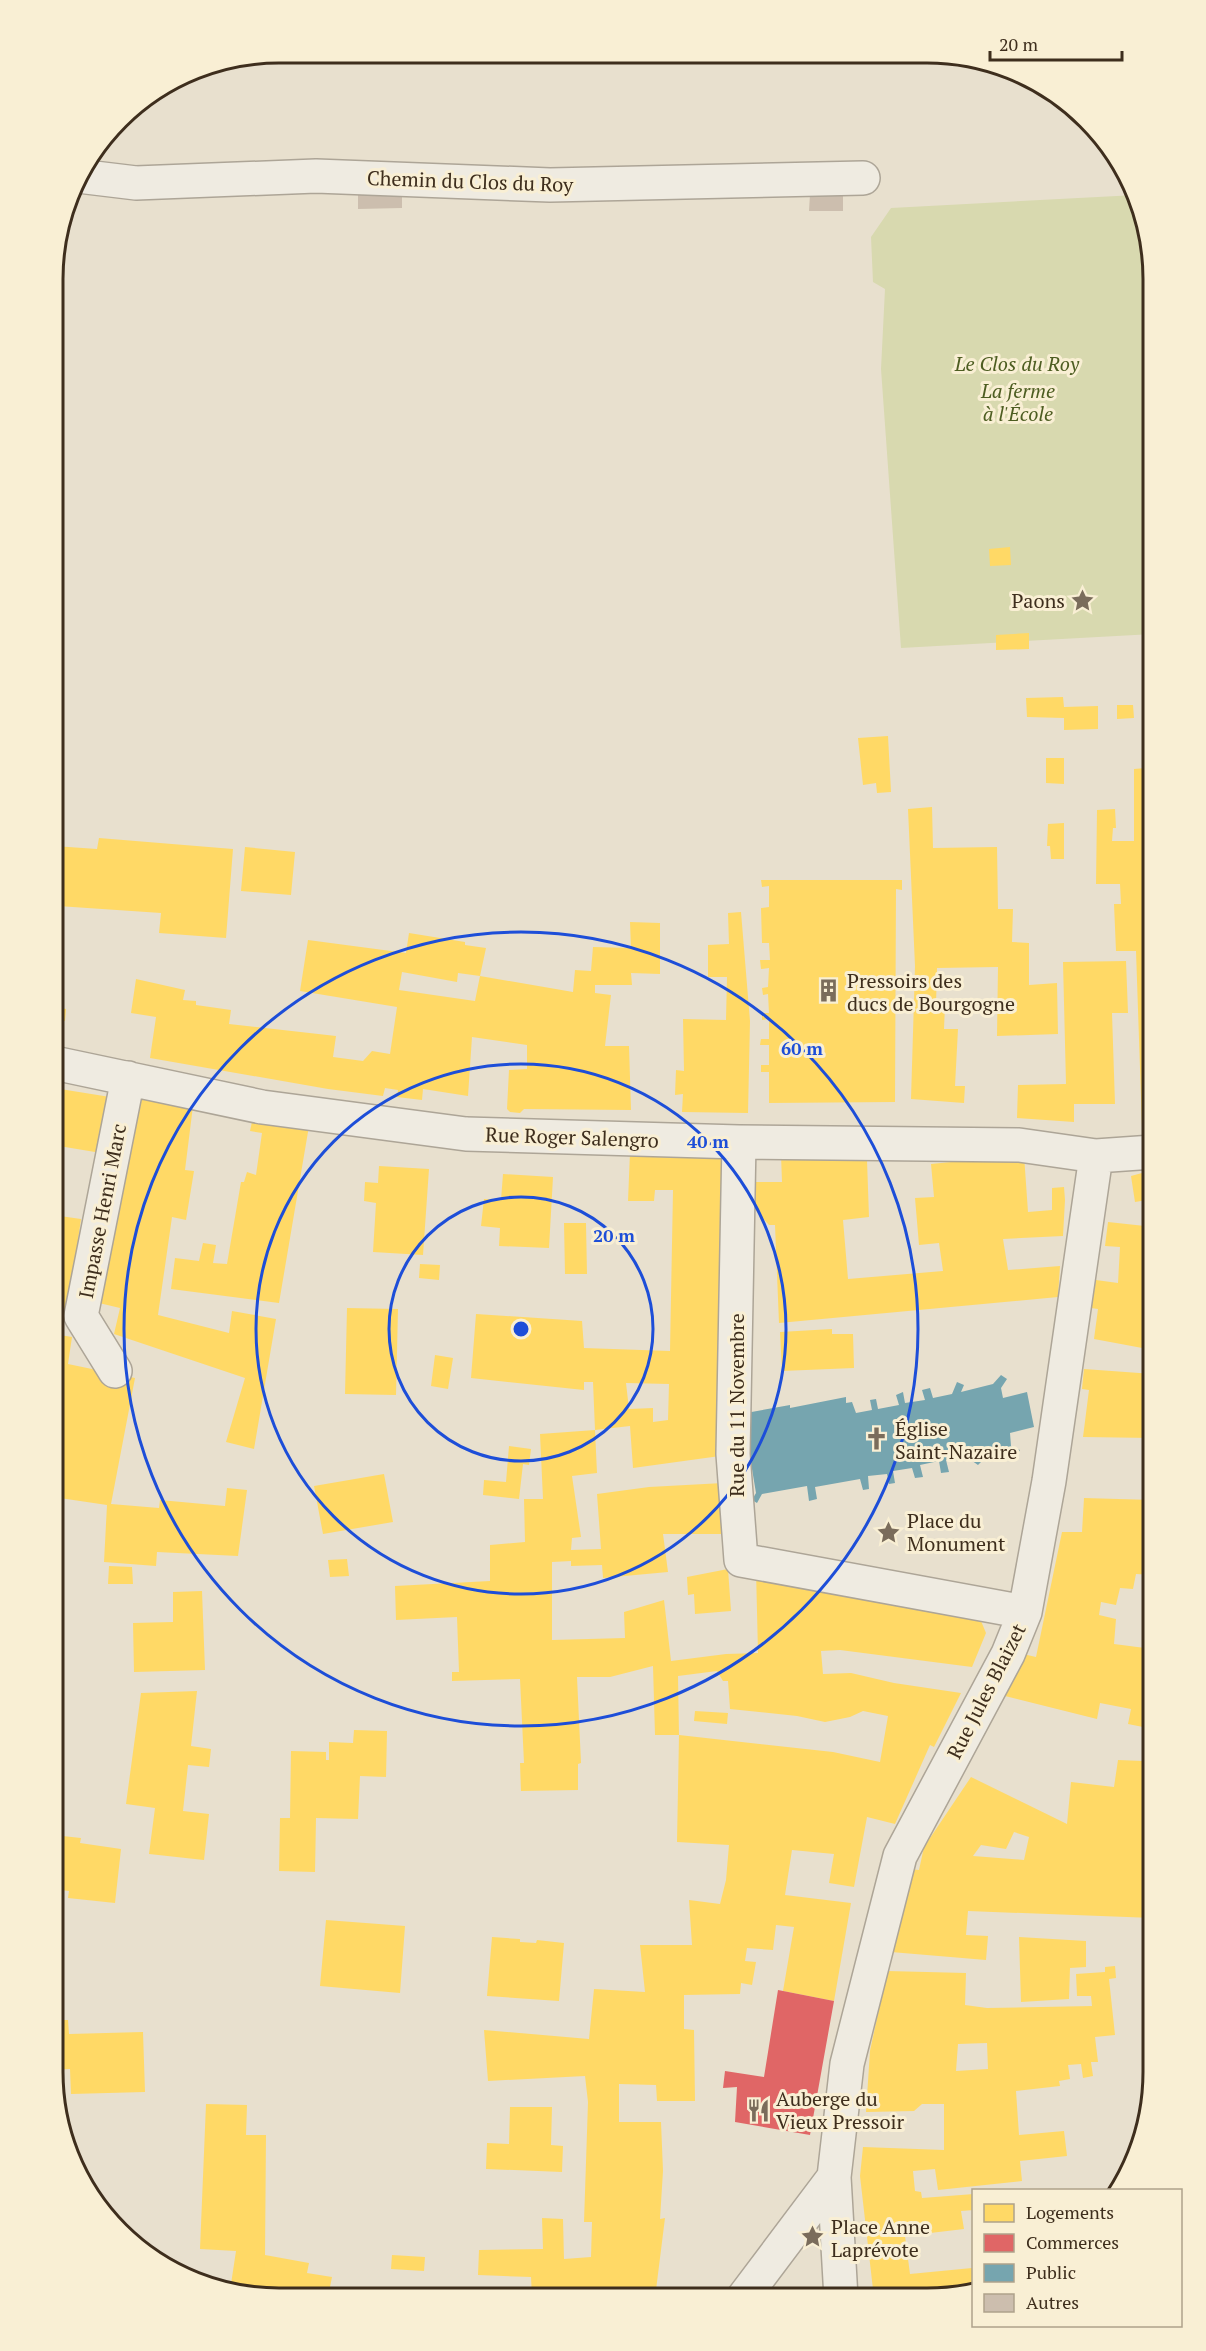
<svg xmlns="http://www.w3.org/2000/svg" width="1206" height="2351" viewBox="0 0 1206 2351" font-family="'PT Serif',serif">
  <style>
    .green { fill: #d8d9af }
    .homes { fill: #ffd966; fill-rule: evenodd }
    .shops { fill: #e06666 }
    .public { fill: #76a5af }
    .building { fill: #ccbeae }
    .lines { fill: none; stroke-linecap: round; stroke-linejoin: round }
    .street-casing { stroke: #ada597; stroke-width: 36 }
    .street { stroke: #efebe1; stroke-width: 33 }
    .ring { fill: none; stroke: #1d4ed8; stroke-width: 3 }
    .labels { text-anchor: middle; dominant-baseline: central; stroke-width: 6; stroke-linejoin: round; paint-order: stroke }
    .street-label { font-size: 20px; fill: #3e2e1d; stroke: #f9efd4 }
    .park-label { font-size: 20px; font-style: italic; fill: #4d5d21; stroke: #f9efd4 }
    .poi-label { font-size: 20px; fill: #3e2e1d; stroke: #f9efd4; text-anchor: start }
    .rim { fill: none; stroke: #3e2e1d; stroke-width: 3 }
    .centre { fill: #1d4ed8; stroke: #f9efd4; stroke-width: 3 }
    .ring-label { font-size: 18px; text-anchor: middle; font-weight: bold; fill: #1d4ed8; stroke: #f9efd4; stroke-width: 6; stroke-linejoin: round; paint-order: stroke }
  </style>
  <rect width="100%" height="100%" fill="#e8e0ce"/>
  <path class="green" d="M1136,195L1142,207L1153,279V634L901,648L881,369L885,289L873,282L871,237L891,208Z"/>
  <path class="homes" d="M1010,547L1011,565L990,566L989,549Z
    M1029,633V649L996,650V635Z
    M1063,697L1064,707L1098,706V729L1064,730V718L1027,717L1026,698Z
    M1117,705H1133L1134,718L1117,719Z
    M888,736L891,792L877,793L876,783L863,785L858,738Z
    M1046,758H1064V784L1046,783Z
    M1146,768L1147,805H1153V1128L1142,1127L1136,951H1116L1114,904H1121L1120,884H1096L1097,810L1115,809L1116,828H1113L1112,841H1134V769Z
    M932,807L933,848L997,847L998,909H1013L1012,942L1029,943V985L1057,983L1058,1034L997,1036L998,967L937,968L936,1005H945L944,1029H958L955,1086H965L964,1103L911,1099L915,966L908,809Z
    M1064,823V859H1051L1050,846H1047L1048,824Z
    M99,838L233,849L226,938L159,933L161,913L58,906L59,881L54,880V846L97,849Z
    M245,847L295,852L291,895L241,891Z
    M761,880H902V890L896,889L895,1102L769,1103V1072H761V1065H769V1045H760L761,1039H769V1019L762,1020V1013H769L768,994L763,995L762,988L768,987L769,968L761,969L760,960H770L769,943H762L761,908L769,907V886L762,887Z
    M741,912L750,1021L748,1113L682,1112L683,1094L675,1095L676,1070L684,1071L683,1019L726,1020L727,977H708V945L729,944L728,913Z
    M630,922L660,923V974L631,973L632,985H595V993L611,995L605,1046H629L631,1110L524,1109L520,1113L510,1112L507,1109L509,1070L527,1069V1045L472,1037L468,1096L423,1089L422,1100L397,1097L398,1090L385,1088L383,1096L328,1089L150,1058L156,1017L131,1013L136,979L185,990L183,1000L196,1001V1005L231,1010L229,1024L336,1036L333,1057L363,1061L372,1051L390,1054L397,1007L300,991L308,940L406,953L409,933L465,942V945L486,948L480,976L458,973L457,982L402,972L399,990L475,1001L480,976L573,992L575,970L591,971L593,947L631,948Z
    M1126,961L1128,1013H1112L1115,1104H1074V1122L1017,1118L1018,1085L1066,1084L1063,962Z
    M54,1007L66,1009L65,1021L54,1017Z
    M54,1088L110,1097L101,1153L53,1145Z
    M132,1096L193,1106L185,1170L194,1171L186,1220L172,1217L158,1315L229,1333L232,1311L276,1319L254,1449L226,1442L245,1378L114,1334L120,1308L99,1303Z
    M253,1117L309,1126L279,1303L171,1289L175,1258L199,1261L203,1243L216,1245L213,1263L227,1264L241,1182H244L247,1172L256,1175L262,1133L250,1131Z
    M630,1152L727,1158L720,1456L633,1468L630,1426L595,1430L593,1382H584V1390L471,1378L476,1314L582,1321L584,1348L670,1351L673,1190H655L654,1201H628ZM626,1383L669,1384L668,1420L653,1422V1408L629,1409Z
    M781,1155L867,1160L869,1217L843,1220L848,1279L943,1271L939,1243L919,1245L915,1198L934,1197L931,1164L1024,1155L1028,1212L1052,1210V1188L1064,1187L1065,1200L1063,1236L1003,1239L1008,1270L1060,1266L1058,1297L779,1323L775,1225H769L747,1201L746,1182H782Z
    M379,1166L429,1169L423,1255L373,1252L376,1203L364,1201L365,1182L378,1183Z
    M1153,1170V1199L1135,1202L1131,1176Z
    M503,1174L553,1177L549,1248L499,1246L500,1228L481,1226L484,1199L501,1200Z
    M53,1215L81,1219L68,1310L53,1309Z
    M1108,1222L1145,1226V1236L1153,1237V1350L1094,1339L1098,1309L1091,1308L1096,1280L1118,1283L1120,1247L1105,1246Z
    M564,1223H586L587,1274H565Z
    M420,1264L440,1265L439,1280L419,1278Z
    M347,1308L398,1309L396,1395L345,1394Z
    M832,1329V1334H853L854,1368L782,1371L780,1332Z
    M60,1335L72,1337L68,1364L135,1378L111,1504L159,1508L160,1500L225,1506L227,1488L247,1490L238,1556L157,1552L156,1566L104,1562L107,1505L53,1497V1336Z
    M435,1355L453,1358L448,1389L431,1386Z
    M1084,1369L1153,1374V1438L1083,1437L1089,1390L1082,1389Z
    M595,1430L597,1473L572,1476L581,1537L572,1538L571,1550L601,1549L597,1494L649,1487L723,1483L727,1534H663L668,1572L603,1578L602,1565L571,1566V1561L552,1562V1640L625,1638L624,1612L664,1600L671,1661L726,1654L758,1653L756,1570L859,1584L981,1621L986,1633L972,1667L840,1650L821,1651L823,1674L851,1673L894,1683L961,1693L934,1747L930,1745L895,1824L867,1817L854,1887L829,1883L834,1854L792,1850L785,1895L851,1903L834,2001L783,1991L794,1927L776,1925L773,1950L747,1948L745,1961L756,1962L752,1985L741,1983L740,1994L684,1995V2029L694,2030L695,2101H657L656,2085L619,2084V2122H661L663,2171L660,2219L665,2218L655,2298L532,2297L531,2277L478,2275L479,2250L543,2249L542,2218L563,2219L564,2259L591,2257L592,2222H584L588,2102L585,2076L488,2081L484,2030L589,2039L594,1989L645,1992L640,1945H692L689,1900L720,1904L726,1880L729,1845L677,1842L679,1735H655L653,1666L610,1677H577L581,1763L578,1764V1790L521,1791L520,1763H524L520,1679L452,1681V1672H459L457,1617L396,1620L395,1586L490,1581V1545L525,1542L524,1499H543L540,1434ZM717,1671L723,1681H728L730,1709L797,1716L825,1722L850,1717L863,1711L888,1716L880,1762L833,1752L679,1735L678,1676Z
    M509,1446L531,1449L529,1465L523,1464L519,1499L483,1495L484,1480L506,1482Z
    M384,1474L393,1522L323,1534L314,1486Z
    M1084,1498L1153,1500V1575L1136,1574L1133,1589L1120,1588L1116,1605L1101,1602L1099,1615L1116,1619L1114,1644L1145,1648L1147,1640H1153V1822L1150,1859L1153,1860V1918L968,1911L966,1935L988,1936L986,1960L891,1952L909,1869L919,1870L924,1847L971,1777L1067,1824L1071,1782L1114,1787L1118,1760L1143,1761L1146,1731L1142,1730L1143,1727L1128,1724L1131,1709L1100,1703L1097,1719L1005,1696L1023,1654L1036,1657L1062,1532H1082ZM1014,1832L1029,1837L1024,1860L973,1856L981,1845L1006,1849Z
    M347,1559L349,1576L330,1577L328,1560Z
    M109,1566L132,1567L133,1584H108Z
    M728,1569L731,1611L695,1614L694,1594L688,1595L687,1577Z
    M202,1591L205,1670L134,1672L133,1623L173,1622V1592Z
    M197,1691L191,1746L211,1749L209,1767L188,1765L183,1811L209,1814L204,1860L149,1854L155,1808L126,1804L141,1693Z
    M695,1711L728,1713L727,1724L694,1721Z
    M354,1730L387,1731L386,1777L360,1776L358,1819L316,1818L315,1872L279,1871L280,1818H290L291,1751L326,1752V1760H329V1742L353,1743Z
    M53,1835L81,1838L80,1843L121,1849L115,1903L68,1898L69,1891L53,1889Z
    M326,1920L405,1926L400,1993L320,1986Z
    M492,1937L520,1939V1942L536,1943L537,1940L564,1943L559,2001L487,1996Z
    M1019,1937L1086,1941V1967L1070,1968L1069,1999L1021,2002Z
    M1115,1966L1116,1978L1109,1979L1115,2035L1095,2037L1098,2062H1091L1093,2076L1083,2078L1081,2064L1068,2065L1070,2079L1059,2081L1060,2086L1016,2091L1019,2135L1064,2131L1067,2156L1020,2161L1022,2181L938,2190L935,2169L913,2171L915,2191L921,2192L922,2198L974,2194V2210L961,2211L964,2229L905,2236L910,2274L972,2268L974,2291L927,2298H874L860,2176L863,2147L944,2150V2104H922L914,2111L866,2112L870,2051L887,1971L966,1973L965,2005L987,2008L1092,2006L1091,1996H1077L1076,1974L1105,1972V1967ZM987,2043L988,2069L956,2071L958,2044Z
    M53,2020H68L69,2034L143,2032L145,2092L71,2094L70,2069L53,2070Z
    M206,2104L247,2105L246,2135H266L265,2255L309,2263L307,2273L332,2277L328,2297H255L257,2288L231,2284L236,2251L200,2249Z
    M510,2107H552L551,2145L563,2146L562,2172L486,2169L487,2143L509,2144Z
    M392,2255L425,2257L424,2271L391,2269Z"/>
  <path class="shops" d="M778,1990L834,2001L810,2135L735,2122L737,2087L723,2088L725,2071L764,2077Z"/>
  <path class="public" d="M1001,1375L1007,1379L1001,1388L1003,1398L1027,1392L1034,1427L1010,1433L1011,1446L1020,1450L1017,1455L1004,1449L975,1455L982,1461L978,1465L965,1456L946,1460L949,1472L941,1473L939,1461L920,1465L923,1477L915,1478L912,1468L893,1471L895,1483L889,1484L887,1474L868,1476L869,1489L863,1490L860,1479L815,1487L817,1499L809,1501L807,1486L762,1494L757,1503L752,1500L756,1493L748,1445L746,1413L790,1405V1408L846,1397V1403L852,1402L856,1413L872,1410L870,1400L876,1399L878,1409L899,1405L896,1395L903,1392L905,1403L925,1400L922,1390L930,1388L933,1398L952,1394L957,1382L964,1385L961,1392L993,1384Z"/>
  <path class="building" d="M358,183H402V208L358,209Z
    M810,194L843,195V211H809Z"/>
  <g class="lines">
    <defs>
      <path id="street" d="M78,176L136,183L316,176L550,185L863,178
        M54,1063L262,1107L466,1134L739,1142L1019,1145L1096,1156L1153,1152
        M739,1142L733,1454L741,1560L1025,1612
        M115,1371L81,1316L128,1078
        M743,2298L834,2177
        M841,2298L834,2177L847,2064L900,1856L1008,1654L1025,1612L1049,1481L1096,1156"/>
    </defs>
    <use href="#street" class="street-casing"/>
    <use href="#street" class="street"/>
  </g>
  <g class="ring">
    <circle cx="521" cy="1329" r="132"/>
    <circle cx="521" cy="1329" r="265"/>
    <circle cx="521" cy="1329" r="397"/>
  </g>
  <defs>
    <symbol id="sight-bare" viewBox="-9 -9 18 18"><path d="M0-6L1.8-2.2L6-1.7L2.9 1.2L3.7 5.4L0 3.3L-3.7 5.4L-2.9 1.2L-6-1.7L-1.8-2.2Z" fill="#7a6c5b" stroke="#f9efd4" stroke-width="2.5" paint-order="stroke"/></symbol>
    <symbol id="building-bare" viewBox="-9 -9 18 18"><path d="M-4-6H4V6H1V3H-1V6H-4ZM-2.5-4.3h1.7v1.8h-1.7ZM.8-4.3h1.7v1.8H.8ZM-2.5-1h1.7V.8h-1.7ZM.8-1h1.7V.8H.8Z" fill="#7a6c5b" stroke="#f9efd4" stroke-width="2.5" paint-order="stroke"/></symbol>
    <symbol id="church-bare" viewBox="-9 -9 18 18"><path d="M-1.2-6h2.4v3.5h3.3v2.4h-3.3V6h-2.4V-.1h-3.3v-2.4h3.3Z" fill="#7a6c5b" stroke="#f9efd4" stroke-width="2.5" paint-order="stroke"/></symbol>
    <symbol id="restaurant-bare" viewBox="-9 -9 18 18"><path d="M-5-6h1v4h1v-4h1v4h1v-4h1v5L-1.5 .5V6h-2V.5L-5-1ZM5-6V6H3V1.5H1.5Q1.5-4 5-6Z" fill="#7a6c5b" stroke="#f9efd4" stroke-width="2.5" paint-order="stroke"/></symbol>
  </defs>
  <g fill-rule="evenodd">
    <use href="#sight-bare" x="1066" y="584" width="33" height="33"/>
    <use href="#building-bare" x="812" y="974" width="33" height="33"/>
    <use href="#church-bare" x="860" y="1422" width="33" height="33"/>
    <use href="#sight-bare" x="872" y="1516" width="33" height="33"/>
    <use href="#restaurant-bare" x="742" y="2094" width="33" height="33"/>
    <use href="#sight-bare" x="796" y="2220" width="33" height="33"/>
  </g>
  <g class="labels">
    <g class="street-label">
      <text transform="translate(470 181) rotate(2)">Chemin du Clos du Roy</text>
      <text transform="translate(572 1137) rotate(2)">Rue Roger Salengro</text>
      <text transform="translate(102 1211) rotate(-79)">Impasse Henri Marc</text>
      <text transform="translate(736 1405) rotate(-90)">Rue du 11 Novembre</text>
      <text transform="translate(986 1691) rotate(-63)">Rue Jules Blaizet</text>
    </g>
    <g class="park-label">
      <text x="1017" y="363">Le Clos du Roy</text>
      <text x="1018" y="390">La ferme<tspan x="1018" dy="23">à l'École</tspan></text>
    </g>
    <g class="poi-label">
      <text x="1065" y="600" text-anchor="end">Paons</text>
      <text x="847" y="980">Pressoirs des<tspan x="847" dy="23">ducs de Bourgogne</tspan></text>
      <text x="895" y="1428">Église<tspan x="895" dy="23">Saint-Nazaire</tspan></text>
      <text x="907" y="1520">Place du<tspan x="907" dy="23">Monument</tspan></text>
      <text x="776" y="2098">Auberge du<tspan x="776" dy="23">Vieux Pressoir</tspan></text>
      <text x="831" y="2226">Place Anne<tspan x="831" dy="23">Laprévote</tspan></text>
    </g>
  </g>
  <path d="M0 0H1206V2351H0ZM279 63H927A216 216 0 0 1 1143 279V2072A216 216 0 0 1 927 2288H279A216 216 0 0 1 63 2072V279A216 216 0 0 1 279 63Z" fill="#f9efd4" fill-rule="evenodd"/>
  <path class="rim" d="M279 63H927A216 216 0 0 1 1143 279V2072A216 216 0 0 1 927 2288H279A216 216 0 0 1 63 2072V279A216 216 0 0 1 279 63Z"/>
  <circle cx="521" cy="1329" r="9" class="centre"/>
  <g class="ring-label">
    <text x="802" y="1055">60 m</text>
    <text x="708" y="1148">40 m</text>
    <text x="614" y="1242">20 m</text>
  </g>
  <rect x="972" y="2189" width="210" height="138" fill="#f9efd4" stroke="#aea28b" stroke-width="1.5"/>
  <rect x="984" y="2204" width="30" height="18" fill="#ffd966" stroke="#aea28b" stroke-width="1.5"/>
  <text x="1026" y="2219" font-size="18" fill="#3e2e1d">Logements</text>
  <rect x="984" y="2234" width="30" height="18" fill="#e06666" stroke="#aea28b" stroke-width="1.5"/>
  <text x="1026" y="2249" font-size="18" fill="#3e2e1d">Commerces</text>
  <rect x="984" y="2264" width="30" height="18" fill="#76a5af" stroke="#aea28b" stroke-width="1.5"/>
  <text x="1026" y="2279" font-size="18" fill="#3e2e1d">Public</text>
  <rect x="984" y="2294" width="30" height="18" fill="#ccbeae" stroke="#aea28b" stroke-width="1.5"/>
  <text x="1026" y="2309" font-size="18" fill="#3e2e1d">Autres</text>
  <path d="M990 51v9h132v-9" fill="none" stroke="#3e2e1d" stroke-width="3"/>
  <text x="999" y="51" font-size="18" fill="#3e2e1d" stroke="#f9efd4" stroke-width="4.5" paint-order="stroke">20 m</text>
</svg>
